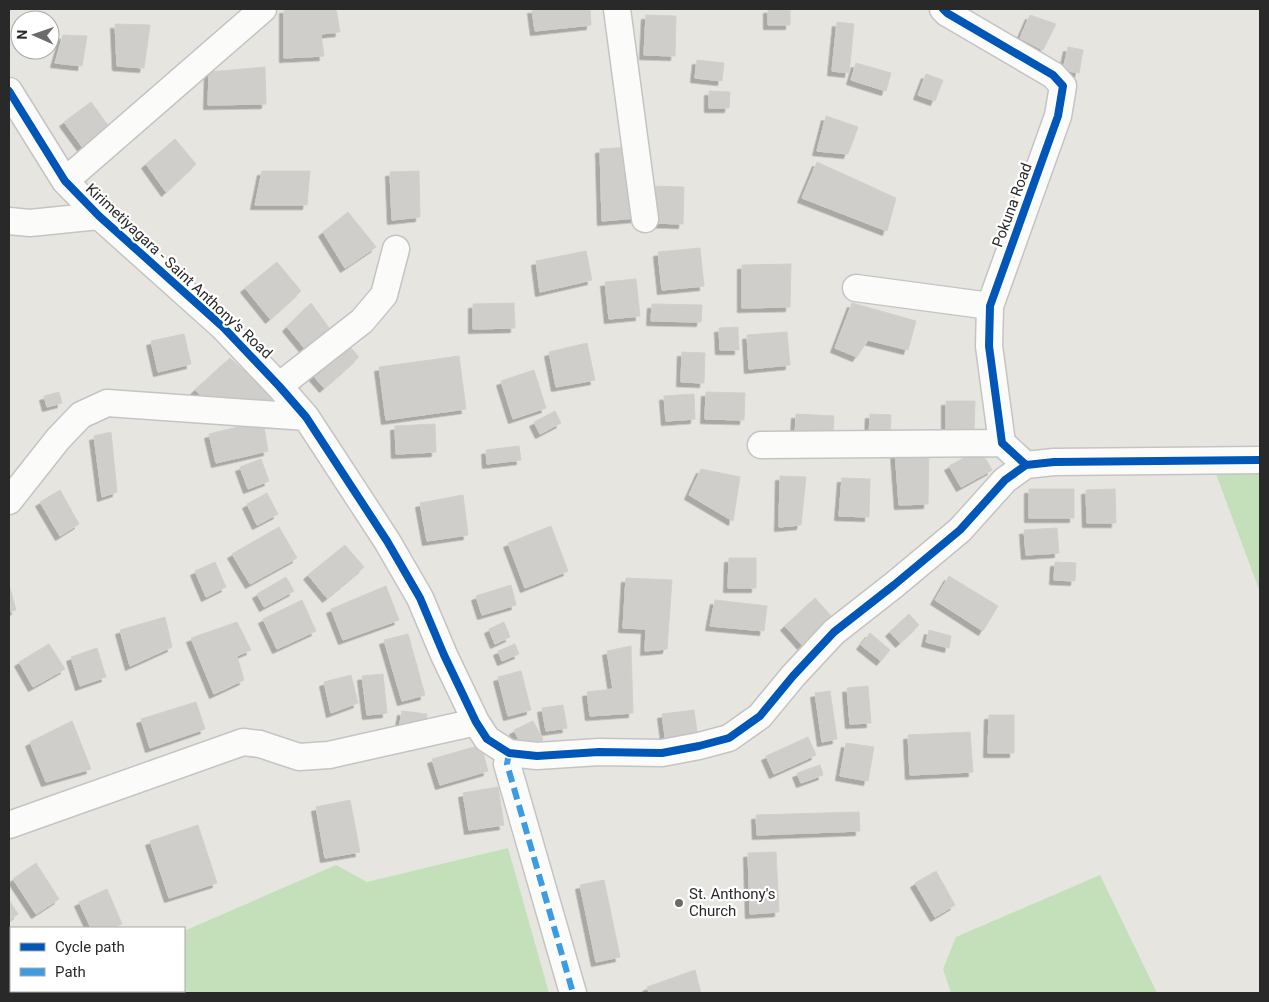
<svg xmlns="http://www.w3.org/2000/svg" width="1269" height="1002" viewBox="0 0 1269 1002" font-family="Roboto,sans-serif">
  <style>
    .green { fill: #c3e0bb }
    .building { fill: #cfceca; stroke: #d1d0cc; filter: url(#shadow) }
    .lines { fill: none; stroke-linecap: round; stroke-linejoin: round }
    .minor-casing { stroke: #c4c4c4; stroke-width: 29 }
    .minor { stroke: #fbfbfa; stroke-width: 26 }
    .quiet { stroke: #3d9ce1; stroke-width: 6; stroke-dasharray: 12 6; stroke-linecap: butt }
    .cycleway-casing { stroke: #fff; stroke-width: 11 }
    .cycleway { stroke: #0057b8; stroke-width: 8 }
    .poi-dot { fill: #6b6b69; stroke: #fff; stroke-width: 2 }
    .labels { text-anchor: middle; dominant-baseline: central; stroke-width: 4.5; stroke-linejoin: round; paint-order: stroke }
    .street-label { font-size: 15px; fill: #292929; stroke: #fff }
    .poi-label { font-size: 15px; fill: #292929; stroke: #fff; text-anchor: start }
  </style>
  <defs>
    <filter id="shadow"><feDropShadow dx="-4.5" dy="4.5" stdDeviation="0" flood-color="#0004"/></filter>
  </defs>
  <rect width="100%" height="100%" fill="#e6e5e0"/>
  <path class="green" d="M1260,465V592L1213,466Z
    M508,848L549,993H39L44,991H184V931L336,865L367,882Z
    M1100,875L1157,993H951L943,969L956,937Z"/>
  <path class="building" d="M284,9H336L340,32L321,34L324,56L284,58Z
    M532,9H590L591,25L535,31Z
    M768,9H790V25H768Z
    M646,15L676,16L675,56L644,55Z
    M1030,15L1056,24L1043,50L1020,38Z
    M837,22L854,24L849,73L832,71Z
    M115,24L150,25L144,68L117,66Z
    M63,35L87,36L82,66L55,63Z
    M1068,47L1083,50L1079,73L1063,70Z
    M697,60L724,63L722,81L695,78Z
    M856,63L891,73L886,91L851,80Z
    M265,67L266,104L208,105L209,72Z
    M926,74L943,80L935,101L918,95Z
    M709,91L730,92L729,108H709Z
    M91,102L110,128L83,148L64,122Z
    M826,116L858,127L848,154L817,151Z
    M175,139L196,164L166,192L146,164Z
    M632,147L636,218L602,221L600,149Z
    M817,162L896,198L887,231L802,198Z
    M262,171H310L307,205H255Z
    M419,171L420,217L392,220L390,172Z
    M652,186L684,187L683,224L651,223Z
    M348,212L376,247L345,268L323,232Z
    M700,248L704,286L662,290L658,252Z
    M586,251L592,280L540,292L536,261Z
    M277,262L301,291L270,319L245,288Z
    M791,264L790,307L742,308V265Z
    M636,279L640,316L609,319L605,282Z
    M311,303L332,332L310,355L287,327Z
    M514,303L515,328L473,329V304Z
    M852,303L916,321L908,350L868,340L857,357L835,348Z
    M652,304L702,305L701,322L651,321Z
    M738,327L739,350H720L719,328Z
    M787,332L790,365L749,369L747,335Z
    M184,334L191,364L158,372L151,341Z
    M345,341L359,357L324,388L310,372Z
    M587,343L595,380L556,387L549,352Z
    M682,352L705,353L704,383L681,382Z
    M459,356L466,409L386,420L379,367Z
    M230,358L284,406L208,401L195,390Z
    M534,370L546,408L513,419L501,381Z
    M59,392L62,403L47,407L44,396Z
    M706,392L745,393L744,420L705,419Z
    M694,394L695,419L666,421L664,396Z
    M946,401H975L974,432L946,433Z
    M555,411L561,423L540,434L534,422Z
    M796,414L834,416L833,440L795,439Z
    M870,414L891,415L890,438L869,436Z
    M263,421L268,451L216,463L209,434Z
    M435,424L436,452L396,454L395,426Z
    M111,432L117,492L102,497L94,436Z
    M519,446L521,460L487,464L486,450Z
    M929,448L928,504L899,505L895,451Z
    M980,449L992,470L961,487L949,466Z
    M261,459L269,481L248,489L240,467Z
    M701,469L740,477L733,521L689,495Z
    M780,476L806,477L801,525L779,527Z
    M842,478L870,479L869,517L839,516Z
    M1029,489H1074V518H1029Z
    M1115,489L1116,523H1087L1086,490Z
    M60,490L79,524L60,536L40,502Z
    M267,493L278,514L257,525L247,504Z
    M463,495L468,535L427,541L420,503Z
    M551,526L568,571L525,588L508,543Z
    M279,527L297,558L250,584L232,554Z
    M1057,528L1059,553L1026,555L1024,530Z
    M345,545L364,567L327,598L308,575Z
    M729,558H756V588H728Z
    M215,562L226,587L206,597L195,571Z
    M1055,562L1076,563L1075,581L1054,580Z
    M949,576L998,606L983,631L935,600Z
    M286,577L294,591L264,607L257,594Z
    M626,578L672,580L667,649L645,651L646,629L623,628Z
    M9,584L16,610L9,612Z
    M511,585L516,605L482,615L476,596Z
    M386,586L399,620L343,640L331,609Z
    M815,598L832,617L802,645L785,626Z
    M302,600L316,631L277,649L263,619Z
    M715,600L767,606L764,631L710,626Z
    M909,614L919,625L900,643L890,632Z
    M165,617L172,647L130,666L120,630Z
    M237,622L251,650L237,656L244,680L214,694L191,638Z
    M504,622L510,637L495,644L489,629Z
    M929,630L951,636L949,648L926,642Z
    M870,633L890,650L881,661L861,645Z
    M408,634L425,695L402,701L384,640Z
    M49,644L65,669L33,687L19,662Z
    M515,644L519,654L502,661L498,651Z
    M631,646L633,713L590,716L587,692L613,689L607,651Z
    M97,648L106,677L80,686L71,657Z
    M521,671L531,710L508,716L498,677Z
    M383,674L387,713L367,715L362,676Z
    M351,675L358,703L331,713L324,682Z
    M868,686L871,723L850,724L847,688Z
    M830,691L837,739L822,742L815,693Z
    M196,702L205,729L150,748L141,719Z
    M563,705L567,728L546,731L542,708Z
    M694,710L698,739L666,743L662,714Z
    M402,711L427,714L425,732L399,729Z
    M989,715H1014V753H988Z
    M72,721L91,769L46,782L30,742Z
    M533,721L543,740L524,750L514,730Z
    M970,732L973,772L910,775L908,735Z
    M808,737L816,755L774,774L766,756Z
    M846,743L874,747L868,781L840,776Z
    M481,745L488,771L440,785L432,759Z
    M820,765L823,775L801,783L797,773Z
    M498,787L504,825L469,830L463,793Z
    M350,800L360,852L325,858L316,807Z
    M859,812L860,831L757,835L756,815Z
    M198,825L217,883L169,898L150,841Z
    M776,852L779,912L750,914L748,853Z
    M36,863L59,899L36,914L13,879Z
    M936,871L955,905L935,917L915,883Z
    M604,880L620,957L596,962L580,885Z
    M107,889L122,924L112,928H91L79,902Z
    M9,900L18,914L9,921Z
    M695,970L701,993H649L647,987Z"/>
  <g class="lines">
    <defs>
      <path id="minor" d="M617,9L645,219
        M943,9L947,13L1053,75L1063,86L1058,116L990,306L989,346L1002,443L1026,465
        M9,91L65,181L99,216L223,327L279,386L306,417L387,541L420,598L444,655L476,722L487,739L509,753L537,756L599,752L662,753L699,746L729,738L760,716L793,676L834,632L894,585L960,530L1005,480L1026,465L1054,462L1260,460
        M65,181L263,9
        M9,221L30,223L99,216
        M856,288L990,306
        M279,386L362,321L384,295L396,249
        M761,445L1002,443
        M9,501L58,439L81,415L107,403L306,417
        M509,753L507,764L573,993
        M9,825L243,742L260,744L299,757L329,755L476,722"/>
    </defs>
    <use href="#minor" class="minor-casing"/>
    <use href="#minor" class="minor"/>
    <path class="quiet" d="M509,753L507,764L573,993"/>
    <defs>
      <path id="cycleway" d="M943,9L947,13L1053,75L1063,86L1058,116L990,306L989,346L1002,443L1026,465
        M9,91L65,181L99,216L223,327L279,386L306,417L387,541L420,598L444,655L476,722L487,739L509,753L537,756L599,752L662,753L699,746L729,738L760,716L793,676L834,632L894,585L960,530L1005,480L1026,465L1054,462L1260,460"/>
    </defs>
    <use href="#cycleway" class="cycleway-casing"/>
    <use href="#cycleway" class="cycleway"/>
  </g>
  <circle class="poi-dot" cx="679" cy="903" r="5"/>
  <g class="labels">
    <g class="street-label">
      <text transform="translate(1012 205) rotate(-70)">Pokuna Road</text>
      <text transform="translate(179 271) rotate(43)">Kirimetiyagara - Saint Anthony's Road</text>
    </g>
    <g class="poi-label">
      <text x="689" y="894">St. Anthony's<tspan x="689" dy="17">Church</tspan></text>
    </g>
  </g>
  <rect width="1269" height="1002" fill="none" stroke="#292929" stroke-width="20"/>
  <rect x="10" y="927" width="175" height="65" fill="#ffffff" stroke="#a9a9a9"/>
  <rect x="20" y="943" width="25" height="8" fill="#0057b8" stroke="#a9a9a9"/>
  <text x="55" y="952" font-size="15" fill="#292929">Cycle path</text>
  <rect x="20" y="968" width="25" height="8" fill="#3d9ce1" stroke="#a9a9a9"/>
  <text x="55" y="977" font-size="15" fill="#292929">Path</text>
  <g transform="translate(35 35) rotate(272)"><circle r="24" fill="#ffffff" stroke="#a9a9a9"/>
  <path d="M0-4L9 19L0 12L-9 19Z" fill="#6b6b69"/>
  <text y="-8" font-size="14" font-weight="bold" text-anchor="middle" fill="#292929">N</text>
  </g>
</svg>
